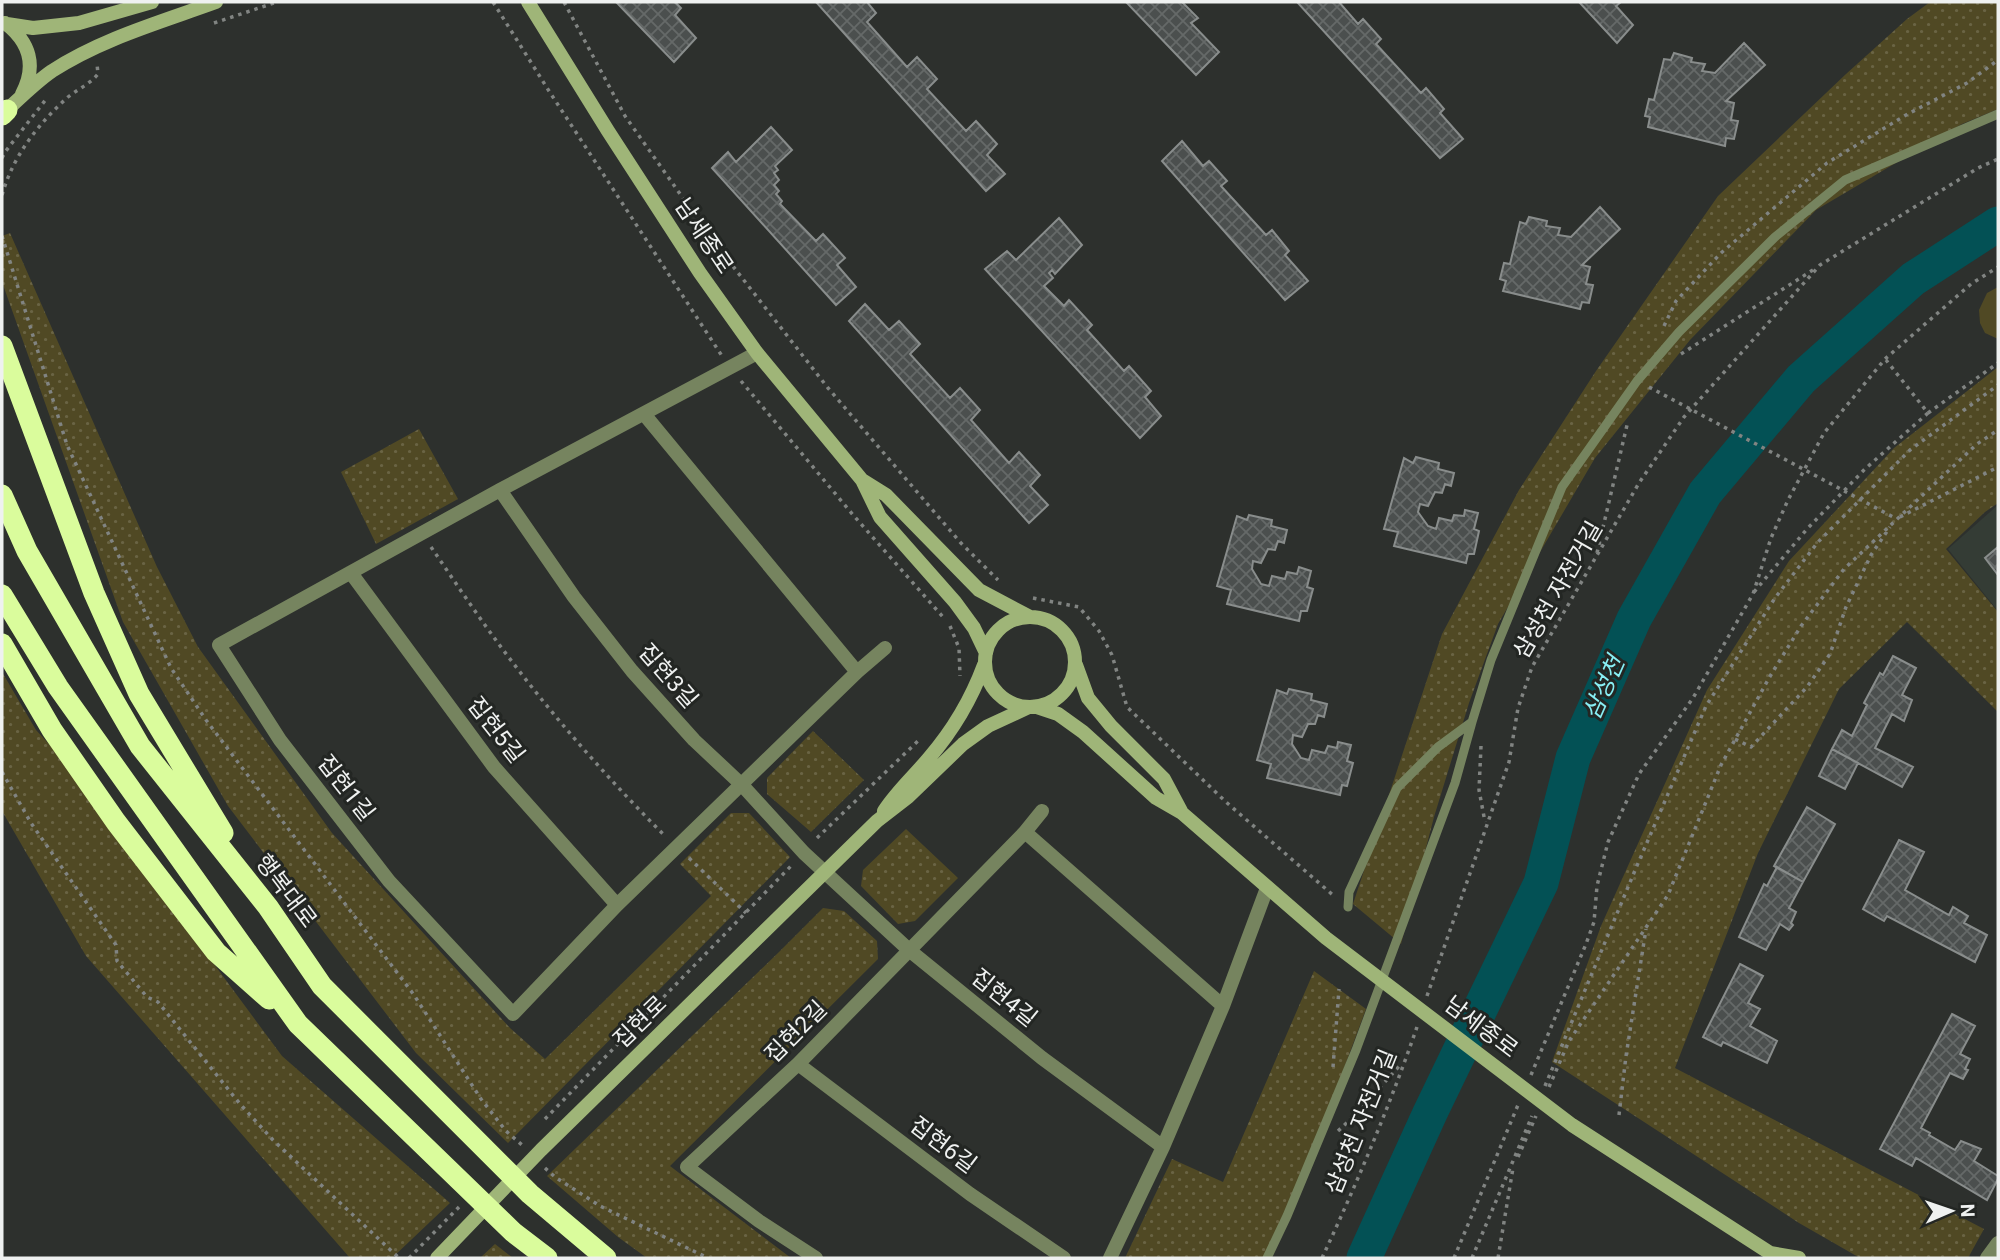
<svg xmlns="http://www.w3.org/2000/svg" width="2000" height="1260" viewBox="0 0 2000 1260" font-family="Roboto,'Noto Sans KR',sans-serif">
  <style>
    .built { fill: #343c35 }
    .grass { fill: #504924 }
    .park { fill: url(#park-dots) }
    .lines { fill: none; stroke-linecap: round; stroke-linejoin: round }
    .river { stroke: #035155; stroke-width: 35 }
    .building { fill: url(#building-cross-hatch); stroke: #898d8c; stroke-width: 2 }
    .path { stroke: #818482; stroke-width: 3.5; stroke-dasharray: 3.5 5; stroke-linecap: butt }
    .lane { stroke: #76845f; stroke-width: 9 }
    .street { stroke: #76845f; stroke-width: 14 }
    .secondary { stroke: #9fb578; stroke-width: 14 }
    .highway { stroke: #dafc9c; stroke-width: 21 }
    .labels { text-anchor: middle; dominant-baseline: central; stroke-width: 6; stroke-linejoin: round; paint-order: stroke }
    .street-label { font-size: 23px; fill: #eff1f0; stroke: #232623 }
    .water-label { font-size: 24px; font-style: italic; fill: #88eff4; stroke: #232623 }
  </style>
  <defs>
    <pattern id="park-dots" width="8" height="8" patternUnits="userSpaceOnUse" patternTransform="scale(1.75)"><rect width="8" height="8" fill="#504924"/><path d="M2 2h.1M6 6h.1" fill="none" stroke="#6a6444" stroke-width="1.8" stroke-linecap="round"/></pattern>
    <pattern id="building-cross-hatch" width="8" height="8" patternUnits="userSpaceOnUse" patternTransform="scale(1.75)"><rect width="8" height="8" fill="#4b4f4e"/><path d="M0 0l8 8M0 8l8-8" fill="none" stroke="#656968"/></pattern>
  </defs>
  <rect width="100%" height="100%" fill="#2d302d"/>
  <path class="built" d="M1998,505V611L1948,549Z"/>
  <path class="grass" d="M1998,287V339L1985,333L1980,323L1979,310L1987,293Z"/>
  <path class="park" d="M1930,2H1998V109L1962,124L1816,210L1690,340L1595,458L1498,624L1469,703L1434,817L1401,944L1353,904L1442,634L1519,490L1596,371L1718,196L1846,74L1907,19Z
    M10,233L157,567L198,647L332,833L510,1028L545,1059L711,896L680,864L731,813H749L790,857L508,1143L416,1053L228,806L123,622L2,282V236Z
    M1998,367V503L1985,512L1946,549L1998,612V712L1907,622L1839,689L1758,853L1675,1068L1984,1229L1968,1258H1860L1799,1223L1552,1062L1601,926L1707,690L1789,561L1894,448Z
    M419,429L458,499L376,544L341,472Z
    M2,672L36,730L60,756L282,1056L450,1203L392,1258H350L86,956L2,811Z
    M813,731L864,780L811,832L767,794V778Z
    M906,829L958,878L915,921L898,924L861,886L863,870Z
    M823,908L844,911L877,941L878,959L670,1166L791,1258H647L618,1237L547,1176L780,951Z
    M1314,971L1366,1009L1318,1138L1268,1258H1125L1172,1159L1223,1182Z
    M495,1244L513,1258H480Z"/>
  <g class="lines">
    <path class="river" d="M1364,1258L1430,1113L1541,883L1573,758L1634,619L1705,493L1801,379L1913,279L1998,224"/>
  </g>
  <path class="building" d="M616,2H675L681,8L675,15L696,38L674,62Z
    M816,2H867L876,13L867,22L907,67L917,57L937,79L927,89L966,131L976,121L997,144L987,155L1005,174L986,191Z
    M1126,2H1182L1198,18L1191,23L1219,52L1196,75Z
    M1297,2H1339L1358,24L1363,19L1381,39L1376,44L1421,93L1426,88L1444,109L1440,113L1463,139L1440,158Z
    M1579,2H1621L1616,6L1633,25L1617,43Z
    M1744,43L1765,65L1726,101L1734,103L1731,120L1738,121L1734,139L1726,138L1725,146L1648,127L1650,117L1645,116L1649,99L1654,100L1664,59L1671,60L1674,53L1692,58L1691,62L1705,64L1702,71L1715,73Z
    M771,127L792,150L775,166L778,170L774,173L779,180L774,185L779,191L776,194L782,201L780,204L816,241L823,234L845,258L837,265L856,287L836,305L712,168L728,152L736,162Z
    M1182,141L1203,166L1209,161L1227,181L1221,186L1266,235L1272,230L1289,251L1285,255L1308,281L1285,300L1162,161Z
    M1600,207L1620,229L1582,265L1590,267L1586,284L1593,285L1589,303L1582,302L1580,309L1503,291L1506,281L1500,279L1504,263L1510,264L1520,222L1526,224L1529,217L1547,221L1546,226L1560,228L1558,235L1571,237Z
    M1059,218L1082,245L1055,274L1052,270L1049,273L1053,278L1044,286L1064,306L1069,300L1092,325L1087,330L1124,371L1129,366L1151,391L1145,397L1161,416L1140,438L985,269L1007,251L1016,260Z
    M865,304L889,330L899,321L920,344L910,354L950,398L960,388L980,410L971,420L1009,463L1019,452L1040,475L1030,486L1048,505L1029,523L849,321Z
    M1416,457L1439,463L1438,469L1454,473L1451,486L1445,484L1442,493L1435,492L1428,506L1420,504L1418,512L1428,526L1436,529L1439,518L1452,521L1454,515L1464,516L1465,510L1478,513L1474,529L1479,531L1474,554H1468L1466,563L1394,546L1398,532L1384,529L1404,458L1413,463Z
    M1249,515L1272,520L1271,526L1287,530L1284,543L1278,541L1275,550L1268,549L1261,563L1253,561L1252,569L1261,584L1269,586L1272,576L1285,579L1287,572L1297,574L1299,567L1311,571L1307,587L1313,589L1307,611H1301L1299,621L1227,604L1231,590L1217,586L1237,516L1247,520Z
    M1998,547V575L1985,558Z
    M1893,656L1916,668L1902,695L1912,700L1904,721L1892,714L1875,748L1913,767L1902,787L1832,749L1842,730L1852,736L1867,705L1864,703L1880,673L1883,675Z
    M1289,689L1312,694L1311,700L1327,704L1324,717L1318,715L1315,724H1308L1302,737L1293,735L1292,744L1301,758L1309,760L1312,750L1325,753L1328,746L1337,748L1338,742L1351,745L1347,761L1353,763L1347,786L1342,785L1340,795L1267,778L1271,764L1257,760L1277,690L1287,694Z
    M1832,749L1858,763L1845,789L1819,776Z
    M1807,807L1835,824L1803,882L1774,866Z
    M1899,840L1924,852L1905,890L1949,915L1953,907L1968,916L1964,923L1987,935L1975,962L1887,916L1884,921L1863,909Z
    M1777,867L1803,882L1789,908L1796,912L1791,923L1793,925L1789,930L1780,924L1766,950L1739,937L1764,884L1767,886Z
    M1740,964L1763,976L1748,1003L1760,1009L1750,1026L1777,1041L1767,1063L1723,1042L1721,1046L1703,1037Z
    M1952,1014L1975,1026L1960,1054L1970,1059L1965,1069L1968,1070L1963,1079L1950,1073L1921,1128L1930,1133L1929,1135L1955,1150L1961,1141L1981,1149L1974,1161L1998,1176V1179L1987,1200L1916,1158L1912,1166L1880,1149Z"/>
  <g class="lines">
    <path class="path" d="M493,2L549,91L722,356
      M564,2L625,116L714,242L828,388L960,542L998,580
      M214,23L277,2
      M2,158L5,152L47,98
      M2,195C13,156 38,124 68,97C78,89 90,84 98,74L97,64
      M2,236L67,445L171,668L206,720L414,995L481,1099L506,1131L522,1145
      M1664,326L1676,301L1721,253L1827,163L1906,115L1967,83L1998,60
      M1681,354L1816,268
      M741,381L854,516L943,617
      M1649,387L1895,518
      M1928,413L1998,363
      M1900,517L1998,467
      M431,547C453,579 475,612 498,643C549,712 606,777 666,837
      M1597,553L1628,421
      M1754,592L1807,529L1865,469L1928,413L1886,360
      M1033,598L1079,607L1099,631L1112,655L1127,707L1226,802L1334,896
      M950,626L959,648L960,676
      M1735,739L1751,747L1807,687L1830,654L1846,607L1871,555L1890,527
      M1481,746L1479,790L1485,822
      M2,772L31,823L116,945L117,961L147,997L158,1002L240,1104L273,1140L399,1258
      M817,838L919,740
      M689,858L746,913
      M1427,996L1509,762L1518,708L1532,667L1639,483L1684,417L1820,265L1978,168L1998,159
      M1333,1067L1339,989
      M1531,1075L1586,944L1594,922L1597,886L1608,842L1639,774L1693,698L1753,594L1771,538L1788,500L1824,433L1885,359L1971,284L1998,267
      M1545,1086L1636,868L1706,706L1775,598L1818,542L1910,450L1998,385
      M1549,1087L1569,1041L1668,895L1721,765L1769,678L1801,626L1844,569L1977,444L1998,430
      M1619,1115L1626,1056L1646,929
      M545,1119L791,866
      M1338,1131L1354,1116L1402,1063
      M1518,1157L1536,1116
      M545,1168L555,1177L600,1206L708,1258
      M409,1258L459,1207
      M1322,1258C1357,1183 1390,1105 1417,1027
      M1454,1258L1518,1105
      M1472,1258L1532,1116
      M1498,1258L1513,1168"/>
    <path class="lane" d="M1348,907L1349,892L1397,788L1438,747L1472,722L1491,660L1562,487L1637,381L1679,332L1775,237L1845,180L1998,114
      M1267,1258L1287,1216L1356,1050L1455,783L1472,722"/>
    <path class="street" d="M757,353L500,490L219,645L280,740L389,881L513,1014L617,905L857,672L885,648
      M644,414L857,672
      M500,490L574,597L632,671L694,740L742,785L804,853L909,950L1042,1058L1163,1147
      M351,573L494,767L617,905
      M1025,832L1223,1006
      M798,1064L970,1194L1064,1258
      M816,1258L759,1221L687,1167L798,1064L1025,832L1042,811
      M1110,1258L1163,1147L1223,1006L1267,888
      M1987,1258L1998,1243"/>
    <path class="secondary" d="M528,2L608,131L700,273L757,353L862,480
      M5,23C30,42 37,66 22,94
      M7,24L33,28L79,23L152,2
      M2,112L7,110C21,97 36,82 52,71C101,39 161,22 216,2
      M985 662a45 45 0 1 1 90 0a45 45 0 1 1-90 0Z
      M986,653L974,628L955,602L880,517L862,480L886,495L979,590L1030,617
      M1076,665L1088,698L1111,726L1164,779L1181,811
      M1037,707L1058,714L1083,732L1156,798L1182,813L1326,938L1572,1125L1770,1253L1799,1258
      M884,811C897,791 914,776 929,758C954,729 971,700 984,665
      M437,1258L541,1150L877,821L908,797L963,744L988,726L1029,707"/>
    <path class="highway" d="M2,115L7,110
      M2,346L94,593L139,694L223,833
      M2,495L27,551L140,746L268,907L322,986L530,1194L606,1258
      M2,595L58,687L298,1024L513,1232L547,1258
      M2,644L52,730L116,822L216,952L269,999"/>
  </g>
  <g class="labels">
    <g class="street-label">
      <text transform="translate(704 236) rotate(56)">남세종로</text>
      <text transform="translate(1558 590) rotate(-60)">삼성천 자전거길</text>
      <text transform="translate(668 676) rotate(49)">집현3길</text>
      <text transform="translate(496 730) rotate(52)">집현5길</text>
      <text transform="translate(346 788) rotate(52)">집현1길</text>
      <text transform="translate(286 891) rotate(53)">행복대로</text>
      <text transform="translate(1004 998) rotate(39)">집현4길</text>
      <text transform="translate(640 1022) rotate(-44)">집현로</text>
      <text transform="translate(1481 1027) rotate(37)">남세종로</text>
      <text transform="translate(796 1032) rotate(-45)">집현2길</text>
      <text transform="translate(1361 1122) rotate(-68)">삼성천 자전거길</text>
      <text transform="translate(943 1145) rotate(37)">집현6길</text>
    </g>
    <g class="water-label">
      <text transform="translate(1604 688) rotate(-66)">삼성천</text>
    </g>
  </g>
  <rect width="2000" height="1260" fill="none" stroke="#eff1f0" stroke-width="7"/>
  <g transform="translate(1951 1211) rotate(88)" stroke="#232623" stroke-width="5" paint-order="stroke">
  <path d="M0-5L12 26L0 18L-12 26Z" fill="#eff1f0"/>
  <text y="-10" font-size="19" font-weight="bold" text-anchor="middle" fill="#eff1f0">N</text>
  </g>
</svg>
